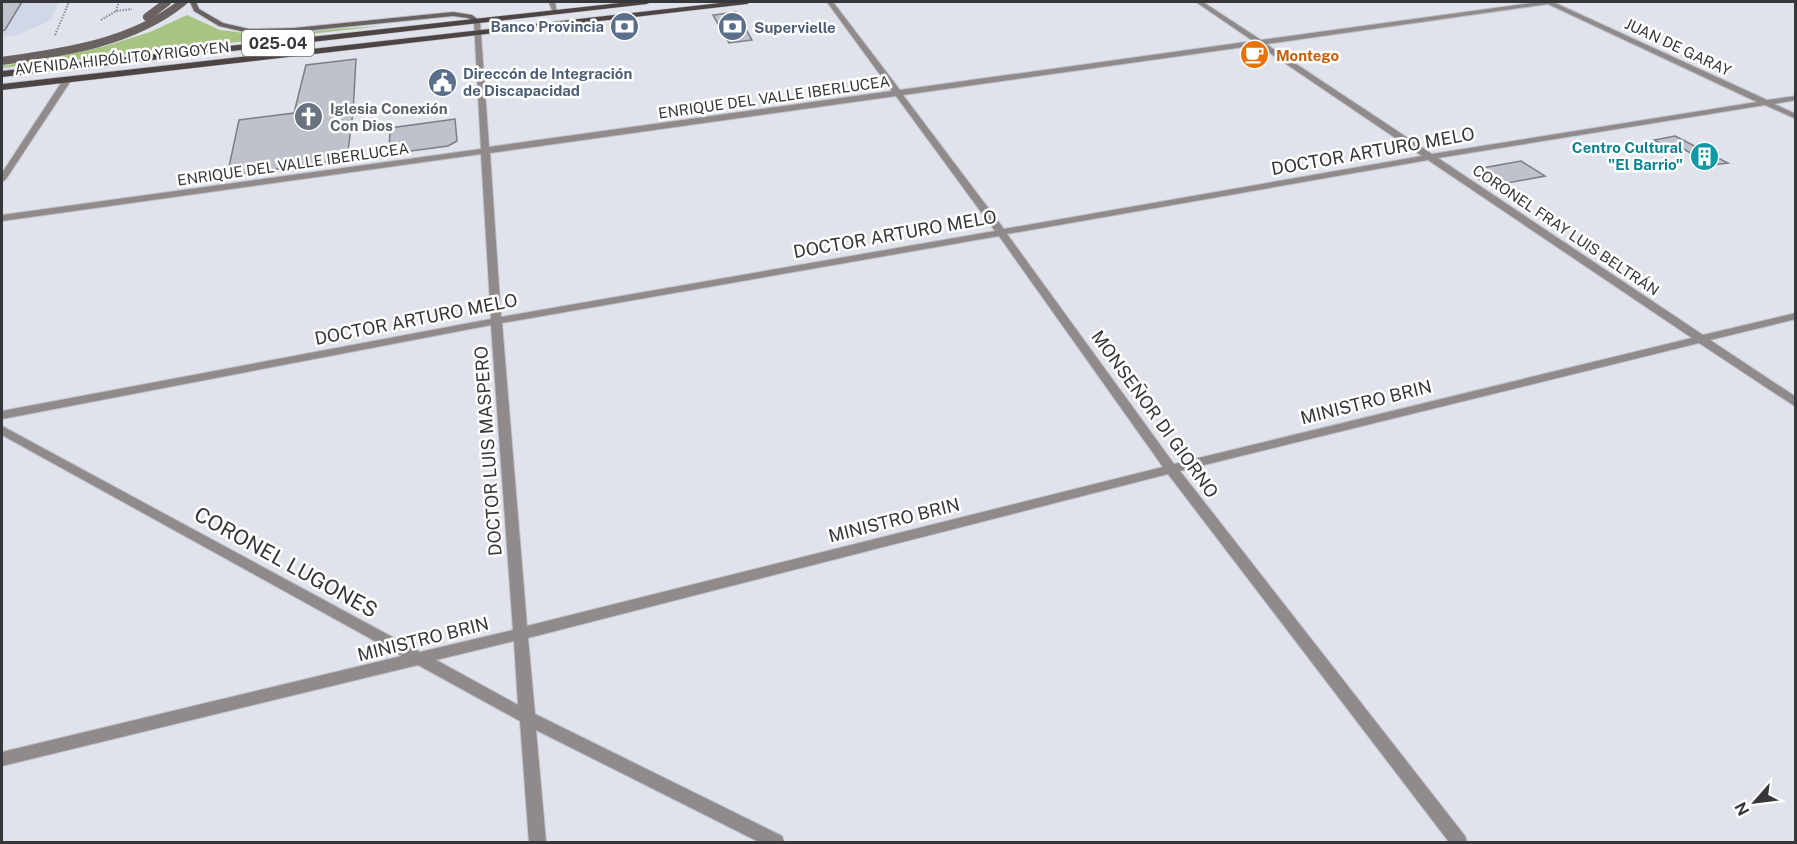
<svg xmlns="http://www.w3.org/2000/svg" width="1797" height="844" viewBox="0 0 1797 844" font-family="'Public Sans',sans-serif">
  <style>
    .built { fill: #d2d7e7 }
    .green { fill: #a7c483 }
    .building { fill: #bfc2cb; stroke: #7b7e86; stroke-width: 1.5 }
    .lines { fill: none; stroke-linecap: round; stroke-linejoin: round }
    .minor-casing { stroke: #bec0c9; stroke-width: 2 }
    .secondary-casing { stroke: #bec0c9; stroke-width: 2 }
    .primary-casing { stroke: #bec0c9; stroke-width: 1 }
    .path { stroke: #898a91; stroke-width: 2; stroke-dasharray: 1.5 1.5; stroke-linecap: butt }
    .minor { fill: #908b8a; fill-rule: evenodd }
    .secondary { fill: #696261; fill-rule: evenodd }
    .primary { fill: #4d4544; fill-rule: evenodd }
    .secondary-bridge-casing { stroke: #bec0c9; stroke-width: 8; stroke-linecap: butt }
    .secondary-bridge { stroke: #696261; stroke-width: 8 }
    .labels { text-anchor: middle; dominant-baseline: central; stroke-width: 5; stroke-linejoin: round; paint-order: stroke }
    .far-service-label { font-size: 15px; font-weight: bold; fill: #4e5e75; stroke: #fff; text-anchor: start }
    .far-street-label { font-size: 15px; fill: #36373b; stroke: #fff }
    .far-food-label { font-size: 15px; font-weight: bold; fill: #c56008; stroke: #fff; text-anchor: start }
    .far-worship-label { font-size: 15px; font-weight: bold; fill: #5b616d; stroke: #fff; text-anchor: start }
    .far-culture-label { font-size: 15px; font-weight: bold; fill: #0d838f; stroke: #fff; text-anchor: end }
    .shield { fill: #fff; stroke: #727376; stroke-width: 1.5 }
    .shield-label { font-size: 16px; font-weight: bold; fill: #36373b }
    .street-label { font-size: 18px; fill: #36373b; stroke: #fff }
    .near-street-label { font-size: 21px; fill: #36373b; stroke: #fff }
  </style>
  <rect width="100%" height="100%" fill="#e0e2ec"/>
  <path class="built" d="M2,2H59L51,20L18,35L2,37Z"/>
  <path class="green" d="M187,15L220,30L252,34L382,26L2,68V66L102,47L150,32Z"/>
  <path class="building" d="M2,2H22L5,30L2,31Z
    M736,12L752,40L729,43L713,15Z
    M356,59L353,112L347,159L227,176L239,120L294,113L306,65Z
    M455,119L457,141L448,146L389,154L390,128Z
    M1675,136L1728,163L1712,165L1680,147L1668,148L1654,140Z
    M1521,161L1545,176L1491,186L1474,176L1477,169Z"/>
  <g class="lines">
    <defs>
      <path id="minor" d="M549,2H555L557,13H553Z
        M827,2H833L900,90L1253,41L1196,2H1203L1261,40L1539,2H1553L1767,100L1796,96V100L1774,104L1796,114V119L1765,105L1438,158L1703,335L1796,313V319L1710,340L1796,397V407L1699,343L1180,471L1465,836L1467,842H1449L1168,474L528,638L535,714L782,836L784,842H759L536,730L546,842H529L520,721L418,665L2,766V752L402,656L2,435V426L420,652L513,630L491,325L2,419V411L491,319L481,154L2,221V215L481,149L474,21L477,19L480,21L489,147L892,91ZM1548,4L1757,102L1432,154L1266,44ZM1258,45L1422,156L1004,229L903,95ZM896,96L995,231L501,317L490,153ZM1428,160L1692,338L1174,464L1007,234ZM999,236L1163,467L527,626L502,323ZM514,641L518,705L436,660Z
        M65,77L72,79L6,179L2,182V173Z"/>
      <path id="secondary" d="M190,2H196L199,9L223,23L249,29L294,28L453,12L472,15L480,21L477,23L468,18L453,16L294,32L249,33L219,26L194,11Z"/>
      <path id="primary" d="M629,2H651L647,4L2,77V71Z
        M729,2H751L747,4L2,90V84Z"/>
    </defs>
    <use href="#minor" class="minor-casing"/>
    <use href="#secondary" class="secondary-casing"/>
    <use href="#primary" class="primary-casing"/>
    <path class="path" d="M116,11L119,2
      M101,20L116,11L132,9
      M55,35L69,2"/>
    <use href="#minor" class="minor"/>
    <use href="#secondary" class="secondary"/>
    <use href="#primary" class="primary"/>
    <defs>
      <path id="secondary-bridge" d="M147,17L167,2
        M2,61C65,52 132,43 183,2"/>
    </defs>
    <use href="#secondary-bridge" class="secondary-bridge-casing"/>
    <use href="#secondary-bridge" class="secondary-bridge"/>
  </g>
  <defs>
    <symbol id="bank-disc" viewBox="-11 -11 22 22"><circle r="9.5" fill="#5c6f8a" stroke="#fff"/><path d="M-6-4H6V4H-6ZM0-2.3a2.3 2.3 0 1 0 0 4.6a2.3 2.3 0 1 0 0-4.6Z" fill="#fff"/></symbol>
    <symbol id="cafe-disc" viewBox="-11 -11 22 22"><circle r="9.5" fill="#e8710a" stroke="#fff"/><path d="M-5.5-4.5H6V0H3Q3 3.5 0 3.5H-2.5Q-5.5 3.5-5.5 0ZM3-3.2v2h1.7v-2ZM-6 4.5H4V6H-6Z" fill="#fff"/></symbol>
    <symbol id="civic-disc" viewBox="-11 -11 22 22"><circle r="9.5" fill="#5c6f8a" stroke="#fff"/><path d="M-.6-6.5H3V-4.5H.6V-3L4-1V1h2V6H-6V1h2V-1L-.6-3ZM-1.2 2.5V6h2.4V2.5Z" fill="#fff"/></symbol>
    <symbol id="church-disc" viewBox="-11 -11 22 22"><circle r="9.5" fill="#6b7280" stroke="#fff"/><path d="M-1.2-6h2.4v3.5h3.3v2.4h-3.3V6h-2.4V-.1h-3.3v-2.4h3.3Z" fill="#fff"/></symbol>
    <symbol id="building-disc" viewBox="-11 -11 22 22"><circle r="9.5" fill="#0f9aa8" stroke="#fff"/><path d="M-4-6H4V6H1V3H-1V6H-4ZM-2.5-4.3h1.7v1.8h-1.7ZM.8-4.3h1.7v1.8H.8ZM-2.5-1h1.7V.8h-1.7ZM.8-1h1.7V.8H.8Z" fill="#fff"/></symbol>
  </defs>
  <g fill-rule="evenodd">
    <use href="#bank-disc" x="608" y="10" width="33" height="33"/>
    <use href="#bank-disc" x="716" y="10" width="33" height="33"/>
    <use href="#cafe-disc" x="1238" y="38" width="33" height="33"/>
    <use href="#civic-disc" x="426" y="66" width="33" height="33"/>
    <use href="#church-disc" x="292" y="100" width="33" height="33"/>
    <use href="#building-disc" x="1688" y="140" width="33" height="33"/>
  </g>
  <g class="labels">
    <g class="far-service-label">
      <text x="604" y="26" text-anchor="end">Banco Provincia</text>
      <text x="754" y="27">Supervielle</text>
      <text x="463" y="73">Direccón de Integración<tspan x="463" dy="17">de Discapacidad</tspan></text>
    </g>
    <g class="far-street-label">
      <text transform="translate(1678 47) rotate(25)">JUAN DE GARAY</text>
      <text transform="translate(122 58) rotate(-6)">AVENIDA HIPÓLITO YRIGOYEN</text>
      <text transform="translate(774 97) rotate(-8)">ENRIQUE DEL VALLE IBERLUCEA</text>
      <text transform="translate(293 164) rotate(-8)">ENRIQUE DEL VALLE IBERLUCEA</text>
      <text transform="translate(1566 230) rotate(34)">CORONEL FRAY LUIS BELTRÁN</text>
    </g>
    <g class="far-food-label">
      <text x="1276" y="55">Montego</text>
    </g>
    <g class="far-worship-label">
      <text x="330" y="108">Iglesia Conexión<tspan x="330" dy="17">Con Dios</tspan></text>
    </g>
    <g class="far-culture-label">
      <text x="1683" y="147">Centro Cultural<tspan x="1683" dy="17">"El Barrio"</tspan></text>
    </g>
    <rect class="shield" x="242" y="30" width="72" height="26" rx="4.5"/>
    <g class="shield-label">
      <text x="278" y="43">025-04</text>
    </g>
    <g class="street-label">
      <text transform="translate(1373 151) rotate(-10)">DOCTOR ARTURO MELO</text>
      <text transform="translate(895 234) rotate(-10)">DOCTOR ARTURO MELO</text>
      <text transform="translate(416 319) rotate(-11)">DOCTOR ARTURO MELO</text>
      <text transform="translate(1366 402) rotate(-14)">MINISTRO BRIN</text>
      <text transform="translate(1155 414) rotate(54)">MONSEÑOR DI GIORNO</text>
      <text transform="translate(488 451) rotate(-94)">DOCTOR LUIS MASPERO</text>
      <text transform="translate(894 520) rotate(-14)">MINISTRO BRIN</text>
      <text transform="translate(423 639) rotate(-14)">MINISTRO BRIN</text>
    </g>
    <g class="near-street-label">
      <text transform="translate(286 562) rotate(29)">CORONEL LUGONES</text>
    </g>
  </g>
  <rect width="1797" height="844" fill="none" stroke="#36373b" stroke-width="6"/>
  <g transform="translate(1755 802) rotate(242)" stroke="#ffffff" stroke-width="4.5" paint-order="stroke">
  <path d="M0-4.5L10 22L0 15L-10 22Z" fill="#36373b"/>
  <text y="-9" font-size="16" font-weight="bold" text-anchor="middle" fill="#36373b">N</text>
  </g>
</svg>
